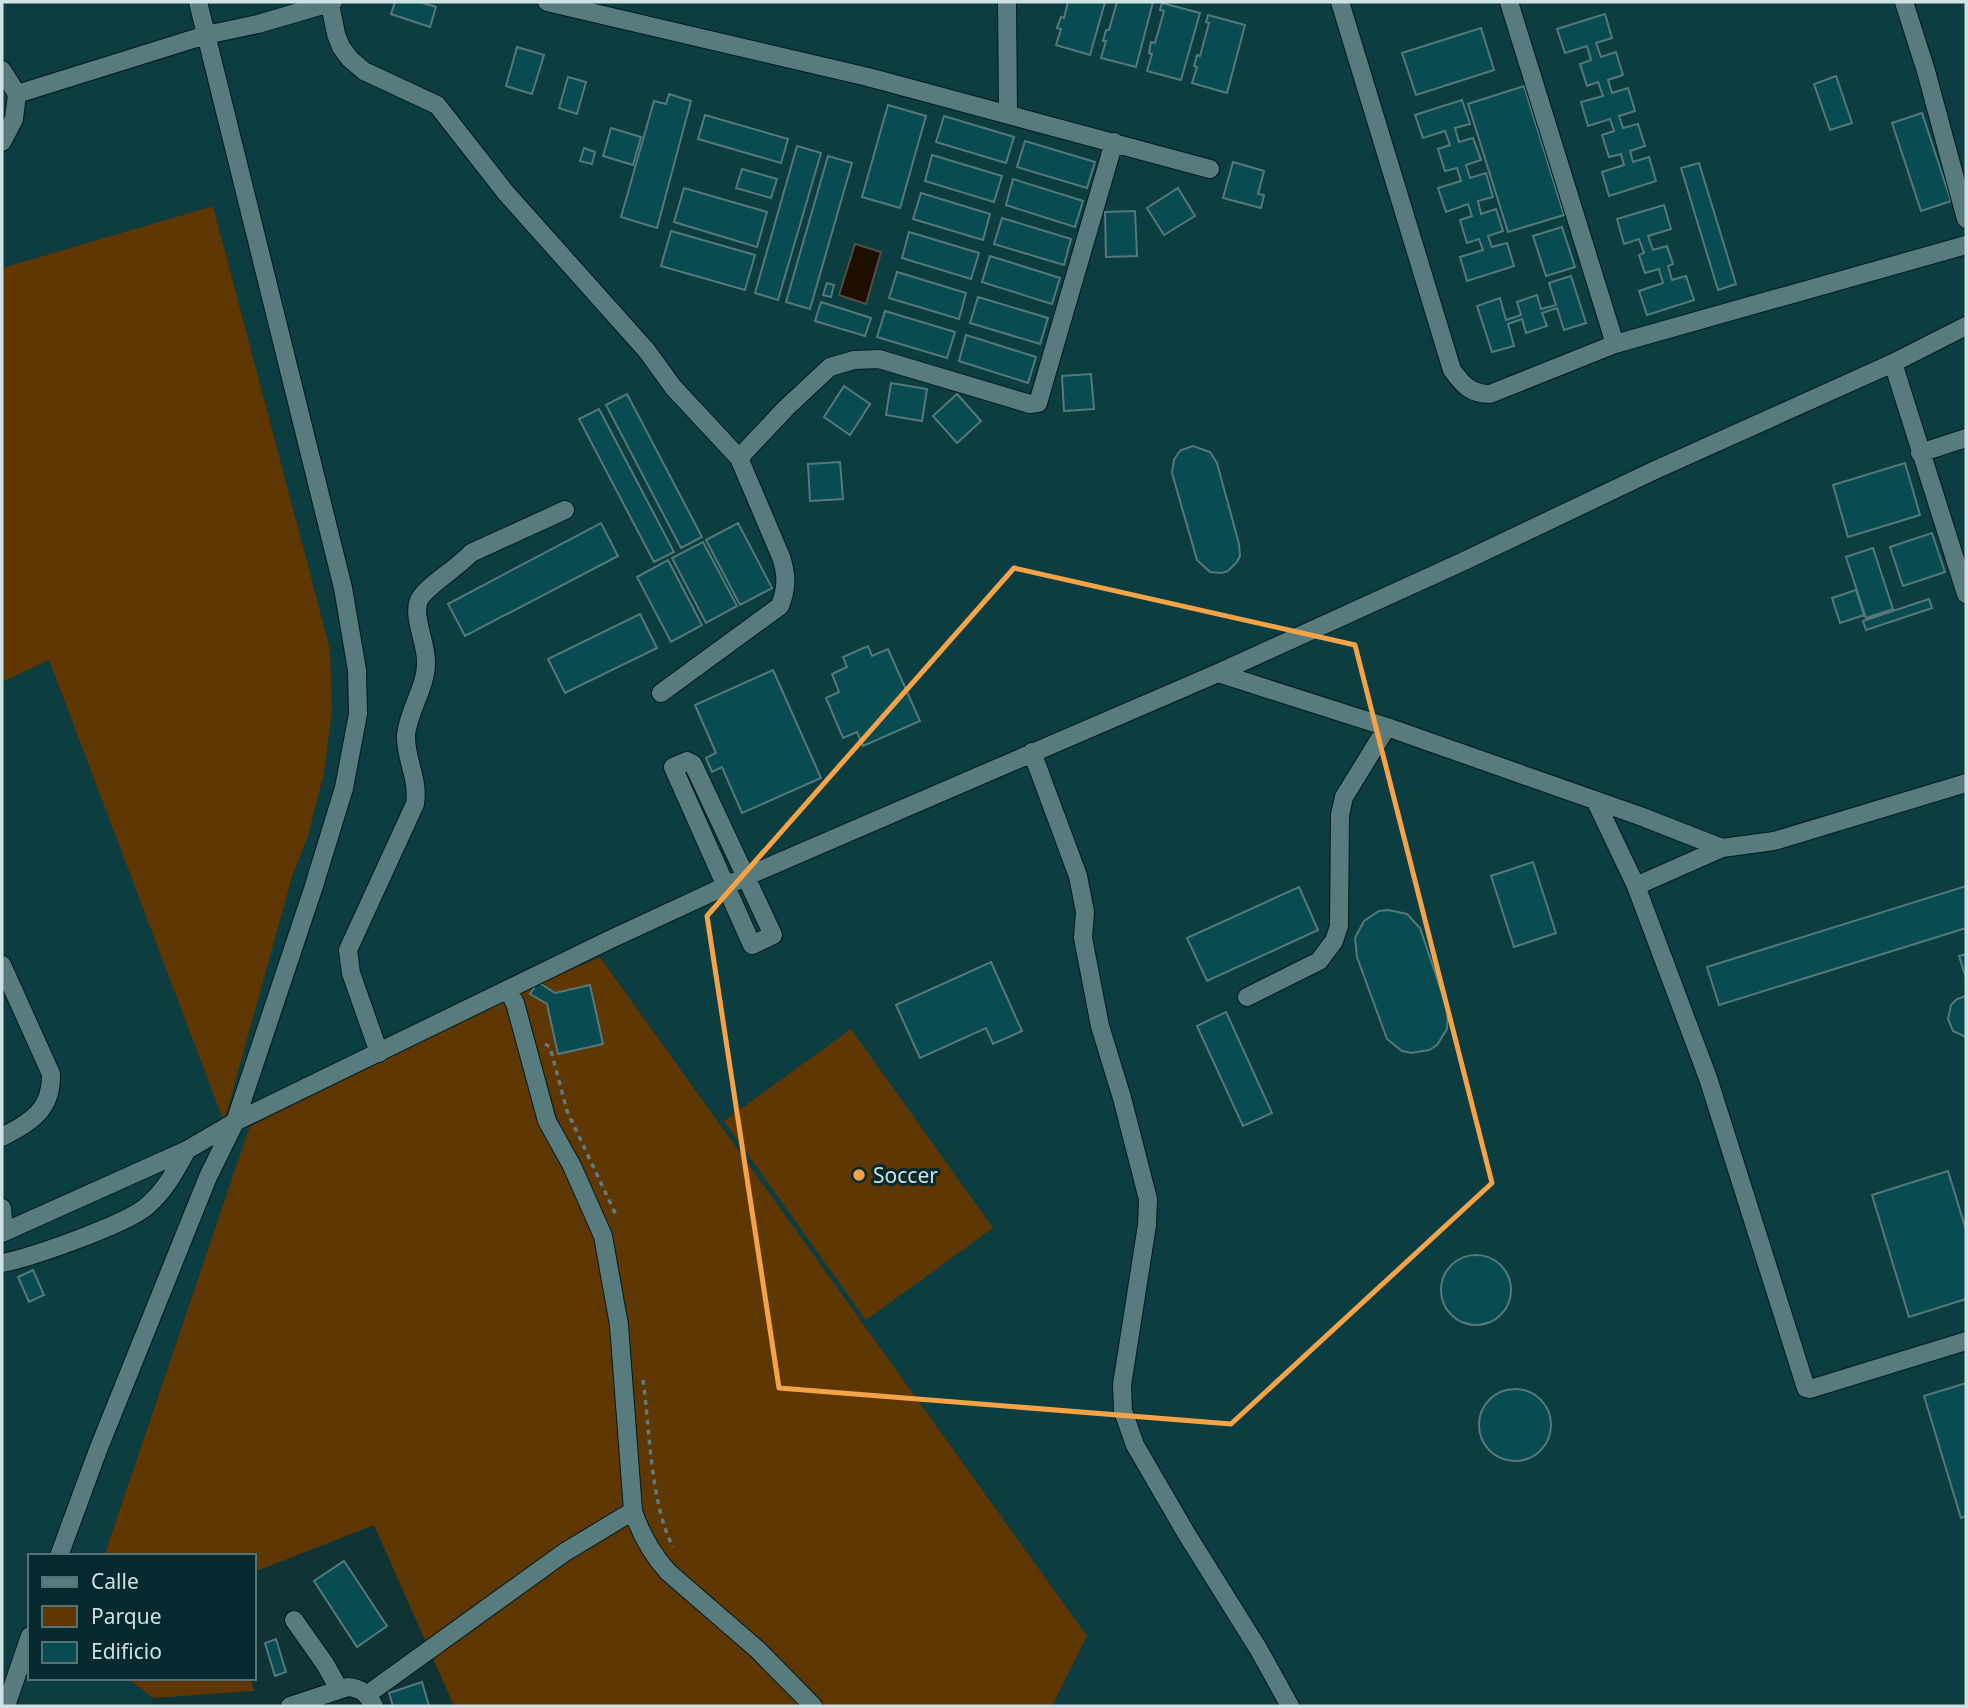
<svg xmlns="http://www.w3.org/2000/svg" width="1968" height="1708" viewBox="0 0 1968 1708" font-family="'Noto Sans',sans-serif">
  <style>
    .built { fill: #0c3d41 }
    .green { fill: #5e3703 }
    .water { fill: #1e0e00; stroke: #534d44; stroke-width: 2 }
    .building { fill: #084b50; stroke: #55787b; stroke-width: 2 }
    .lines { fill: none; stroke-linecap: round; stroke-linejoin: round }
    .minor-casing { stroke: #011a1c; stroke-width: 20 }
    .path { stroke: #5f7b7e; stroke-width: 3.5; stroke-dasharray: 5 5; stroke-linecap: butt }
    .minor { stroke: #587b7e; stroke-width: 18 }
    .marked { fill: none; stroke: #f5a346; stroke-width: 5; stroke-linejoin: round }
    .poi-dot { fill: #f5a346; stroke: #05292c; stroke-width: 2.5 }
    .labels { text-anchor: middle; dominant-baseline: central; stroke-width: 6; stroke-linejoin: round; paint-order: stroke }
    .poi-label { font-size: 21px; fill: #cee1e3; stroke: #05292c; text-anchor: start }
  </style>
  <rect width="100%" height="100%" fill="#103336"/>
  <path class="built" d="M2,2H1966V1706H1052L1087,1636L592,945L257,1105L104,1556H30V1678H127L153,1698L152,1706H2V682L49,660L224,1121L292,877L308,836L324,773L332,710L330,649L213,206L2,268Z"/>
  <path class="green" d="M213,206L330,649L332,710L324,773L308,836L292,877L224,1122L49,660L2,682V268Z
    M600,957L1087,1636L1052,1706H454L374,1525L254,1572V1556H104L257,1105Z
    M851,1029L993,1228L866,1320L724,1121Z
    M127,1678H250L254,1691L153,1698Z"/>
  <path class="water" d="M855,244L881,252L866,304L839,295Z"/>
  <path class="building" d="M395,2H420L436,7L430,27L391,14Z
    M1068,2H1105L1090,55L1056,45L1061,29L1057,28L1061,17L1064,18Z
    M1117,2H1153L1136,67L1101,58L1106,41H1103L1106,30H1109Z
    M1162,3L1200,13L1181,80L1147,71L1152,54L1149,53L1151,42L1155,43L1164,11L1160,10Z
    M1605,14L1612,38L1596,43L1601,57L1616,52L1623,75L1608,80L1612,93L1628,88L1635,111L1619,116L1623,128L1638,124L1645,146L1630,151L1633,162L1649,157L1656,181L1609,196L1602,172L1624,165L1621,154L1609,157L1602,135L1614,131L1610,119L1588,126L1581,102L1603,96L1598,82L1587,86L1580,64L1591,60L1587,46L1565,53L1557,29Z
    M1208,15L1245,25L1227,93L1192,83L1197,67L1194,66L1197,55L1200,56L1209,23L1206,22Z
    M1481,28L1494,70L1416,95L1402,53Z
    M517,47L544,55L532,94L506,86Z
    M1836,76L1852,123L1830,130L1814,84Z
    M568,77L586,82L577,114L559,108Z
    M1524,86L1564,215L1508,232L1468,104Z
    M669,94L691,101L657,228L621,217L654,101L666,104Z
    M1462,100L1470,124L1455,128L1459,142L1473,138L1481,160L1466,165L1470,178L1486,173L1493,197L1478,201L1481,214L1496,209L1503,231L1488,236L1492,247L1507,243L1514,266L1467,281L1460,257L1483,250L1479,239L1467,243L1460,220L1472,216L1468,204L1446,212L1438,188L1461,181L1457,168L1445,171L1438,149L1450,145L1445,131L1423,138L1415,115Z
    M888,105L926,116L900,208L862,197Z
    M1922,113L1951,201L1921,211L1892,123Z
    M705,115L788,139L781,163L698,139Z
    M944,116L1014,137L1006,163L936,142Z
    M611,128L641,137L633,165L603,156Z
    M1025,141L1095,162L1087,188L1017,167Z
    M797,146L821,153L778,300L755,293Z
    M584,148L595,152L592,164L580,161Z
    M932,155L1002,176L994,202L925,181Z
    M828,156L852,163L810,309L786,302Z
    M1233,162L1264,171L1258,194L1264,195L1261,208L1223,198Z
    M1699,163L1736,284L1718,290L1681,168Z
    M742,169L777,179L771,198L736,188Z
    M1013,179L1083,201L1075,227L1006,205Z
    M684,188L767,212L757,247L674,222Z
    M1178,188L1195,216L1164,235L1147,208Z
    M921,193L990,214L983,240L913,219Z
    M1664,205L1671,229L1648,236L1653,250L1667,246L1673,264L1668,266L1672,280L1686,276L1694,300L1647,315L1639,291L1663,283L1659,269L1645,273L1639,255L1644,253L1639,239L1624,244L1617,219Z
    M1135,211L1137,256L1106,257L1105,212Z
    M1002,218L1071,239L1064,265L994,244Z
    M1562,227L1575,267L1546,276L1533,236Z
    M671,231L755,255L745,290L661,266Z
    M909,232L979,253L971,279L902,258Z
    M990,256L1060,278L1052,304L982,282Z
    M897,272L966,293L959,319L889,298Z
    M1571,276L1586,323L1564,330L1557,308L1542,313L1547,326L1526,333L1522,319L1508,324L1514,346L1492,352L1477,306L1500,298L1506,320L1521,315L1517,302L1537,295L1541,309L1556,305L1549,283Z
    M827,283L834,285L831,297L823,295Z
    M978,297L1048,318L1040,344L970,323Z
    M821,302L871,318L865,336L815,321Z
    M885,311L955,332L947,358L877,337Z
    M966,335L1036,357L1028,383L959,361Z
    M1091,374L1094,409L1064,411L1062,376Z
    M891,383L927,389L922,421L886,415Z
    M844,386L870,404L850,435L824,417Z
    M627,394L702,537L681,548L606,405Z
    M957,394L981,421L957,443L933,416Z
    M599,409L674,552L654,562L579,419Z
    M1193,446L1210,452L1217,463L1239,544L1240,556L1237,562L1228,571L1222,573L1210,572L1197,560L1172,473L1174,460L1177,455L1181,450Z
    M840,462L843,499L810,501L808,464Z
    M1905,463L1920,515L1848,537L1833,485Z
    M601,523L618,556L465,636L448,604Z
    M738,523L772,588L740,605L706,540Z
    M1932,533L1945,572L1903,586L1890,547Z
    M703,542L737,606L706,623L672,558Z
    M1873,548L1893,609L1866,618L1846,557Z
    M668,560L702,625L671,642L637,577Z
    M1856,590L1864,615L1840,623L1832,598Z
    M1929,599L1932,608L1866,630L1863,621Z
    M640,614L657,648L565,693L548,659Z
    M868,646L872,656L888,649L920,721L863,746L857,732L843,738L826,698L839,692L832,674L847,667L843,657Z
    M773,670L821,778L742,813L722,767L712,772L706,758L716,753L695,705Z
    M1533,862L1556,933L1514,947L1491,876Z
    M1966,886V928L1719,1005L1707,967Z
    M1299,887L1318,930L1207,981L1187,938Z
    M1388,910L1407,914L1420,928L1448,1011L1447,1029L1437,1045L1429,1050L1411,1053L1402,1051L1387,1039L1357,957L1355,938L1364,921L1379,911Z
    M1966,954V978L1959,956Z
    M991,962L1022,1031L993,1044L986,1028L920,1058L896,1005Z
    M538,982L555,993L590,985L603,1044L558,1054L547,1004L530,994Z
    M1966,996V1037L1953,1031L1948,1019L1951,1005L1957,999Z
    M1226,1012L1272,1113L1243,1126L1197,1026Z
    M1948,1171L1966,1230V1299L1909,1317L1872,1195Z
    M1441 1290a35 35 0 1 1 70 0a35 35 0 1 1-70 0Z
    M33,1270L44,1295L29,1302L18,1277Z
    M1966,1383V1516L1961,1518L1924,1396Z
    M1479 1425a36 36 0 1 1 72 0a36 36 0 1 1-72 0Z
    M344,1561L387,1626L357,1647L314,1581Z
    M276,1639L286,1672L275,1676L265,1643Z
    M422,1682L429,1706H393L389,1693Z"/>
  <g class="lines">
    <defs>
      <path id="minor" d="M547,2L868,77L1210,169
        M1007,2L1008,113
        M1340,2L1452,370C1463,385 1471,394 1490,394L1615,344L1966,245
        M1509,2L1615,344
        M1904,2L1926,71L1966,219
        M330,4L336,34L341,47L350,59L364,71L437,105L506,193L647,351L673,387L739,458L781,557C787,575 787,588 780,606L661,693
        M2,70L17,94L14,119L2,142
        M17,94L206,35L258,24L333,2
        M1893,363L1966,594
        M1920,453L1966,438
        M739,458L786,408L830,367L854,360L879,359L1030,404L1038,403L1114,142
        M1218,673L1387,727L1640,816L1722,848
        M1032,752L1078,876L1085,912L1083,938L1100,1026L1122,1098L1148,1199L1147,1225L1122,1385L1123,1411L1135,1445L1186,1533L1259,1650L1290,1706
        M687,761L693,764L773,935L752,945L673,767Z
        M1596,802L1636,886L1708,1078L1806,1388L1810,1389L1966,1341
        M1636,886L1722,848L1774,841L1966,783
        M2,965L51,1074C52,1111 30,1122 2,1137
        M508,990L515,1003L547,1121L572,1166L603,1236L619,1325L633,1511C641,1535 651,1553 668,1572L758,1650L813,1706
        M1247,997L1319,961L1334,941L1339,926L1340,815L1344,797L1387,727
        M379,1053L351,973L348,950L415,804C419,778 405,759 406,735C408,711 426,688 426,663C427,645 412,616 419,600C426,586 459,567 471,553L565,510
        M2,1208L4,1232
        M2,1233L187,1150L235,1122L609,940L745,877L1218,673L1462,562L1653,471L1893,363L1966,326
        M2,1263C30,1258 127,1224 147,1206C165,1191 176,1170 187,1150
        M59,1556L98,1450L208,1177L235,1122L313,889L344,788L358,714L357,670L343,588L198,2
        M294,1620L325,1664L339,1689
        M368,1694L565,1552L633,1511
        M6,1706L30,1636
        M290,1706L348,1687C362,1688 368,1695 374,1706"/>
    </defs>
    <use href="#minor" class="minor-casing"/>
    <path class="path" d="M545,1044L550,1047L567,1111L617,1217
      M643,1380C650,1430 650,1502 673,1547"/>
    <use href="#minor" class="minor"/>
  </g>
  <path class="marked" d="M1014,568L1355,645L1492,1183L1231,1424L779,1388L707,916Z"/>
  <circle class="poi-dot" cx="859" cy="1175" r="7"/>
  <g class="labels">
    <g class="poi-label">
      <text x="873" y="1175">Soccer</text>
    </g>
  </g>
  <rect width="1968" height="1708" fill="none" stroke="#cee1e3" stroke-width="7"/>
  <rect x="28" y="1554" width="228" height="126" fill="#05292c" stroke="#557375" stroke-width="2"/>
  <rect x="42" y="1577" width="35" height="10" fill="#587b7e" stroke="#557375" stroke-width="2"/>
  <text x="91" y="1589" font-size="21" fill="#cee1e3">Calle</text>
  <rect x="42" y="1606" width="35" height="21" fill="#5e3703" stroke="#557375" stroke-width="2"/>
  <text x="91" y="1624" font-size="21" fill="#cee1e3">Parque</text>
  <rect x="42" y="1642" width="35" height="21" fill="#084b50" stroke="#557375" stroke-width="2"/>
  <text x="91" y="1659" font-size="21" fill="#cee1e3">Edificio</text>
</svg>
